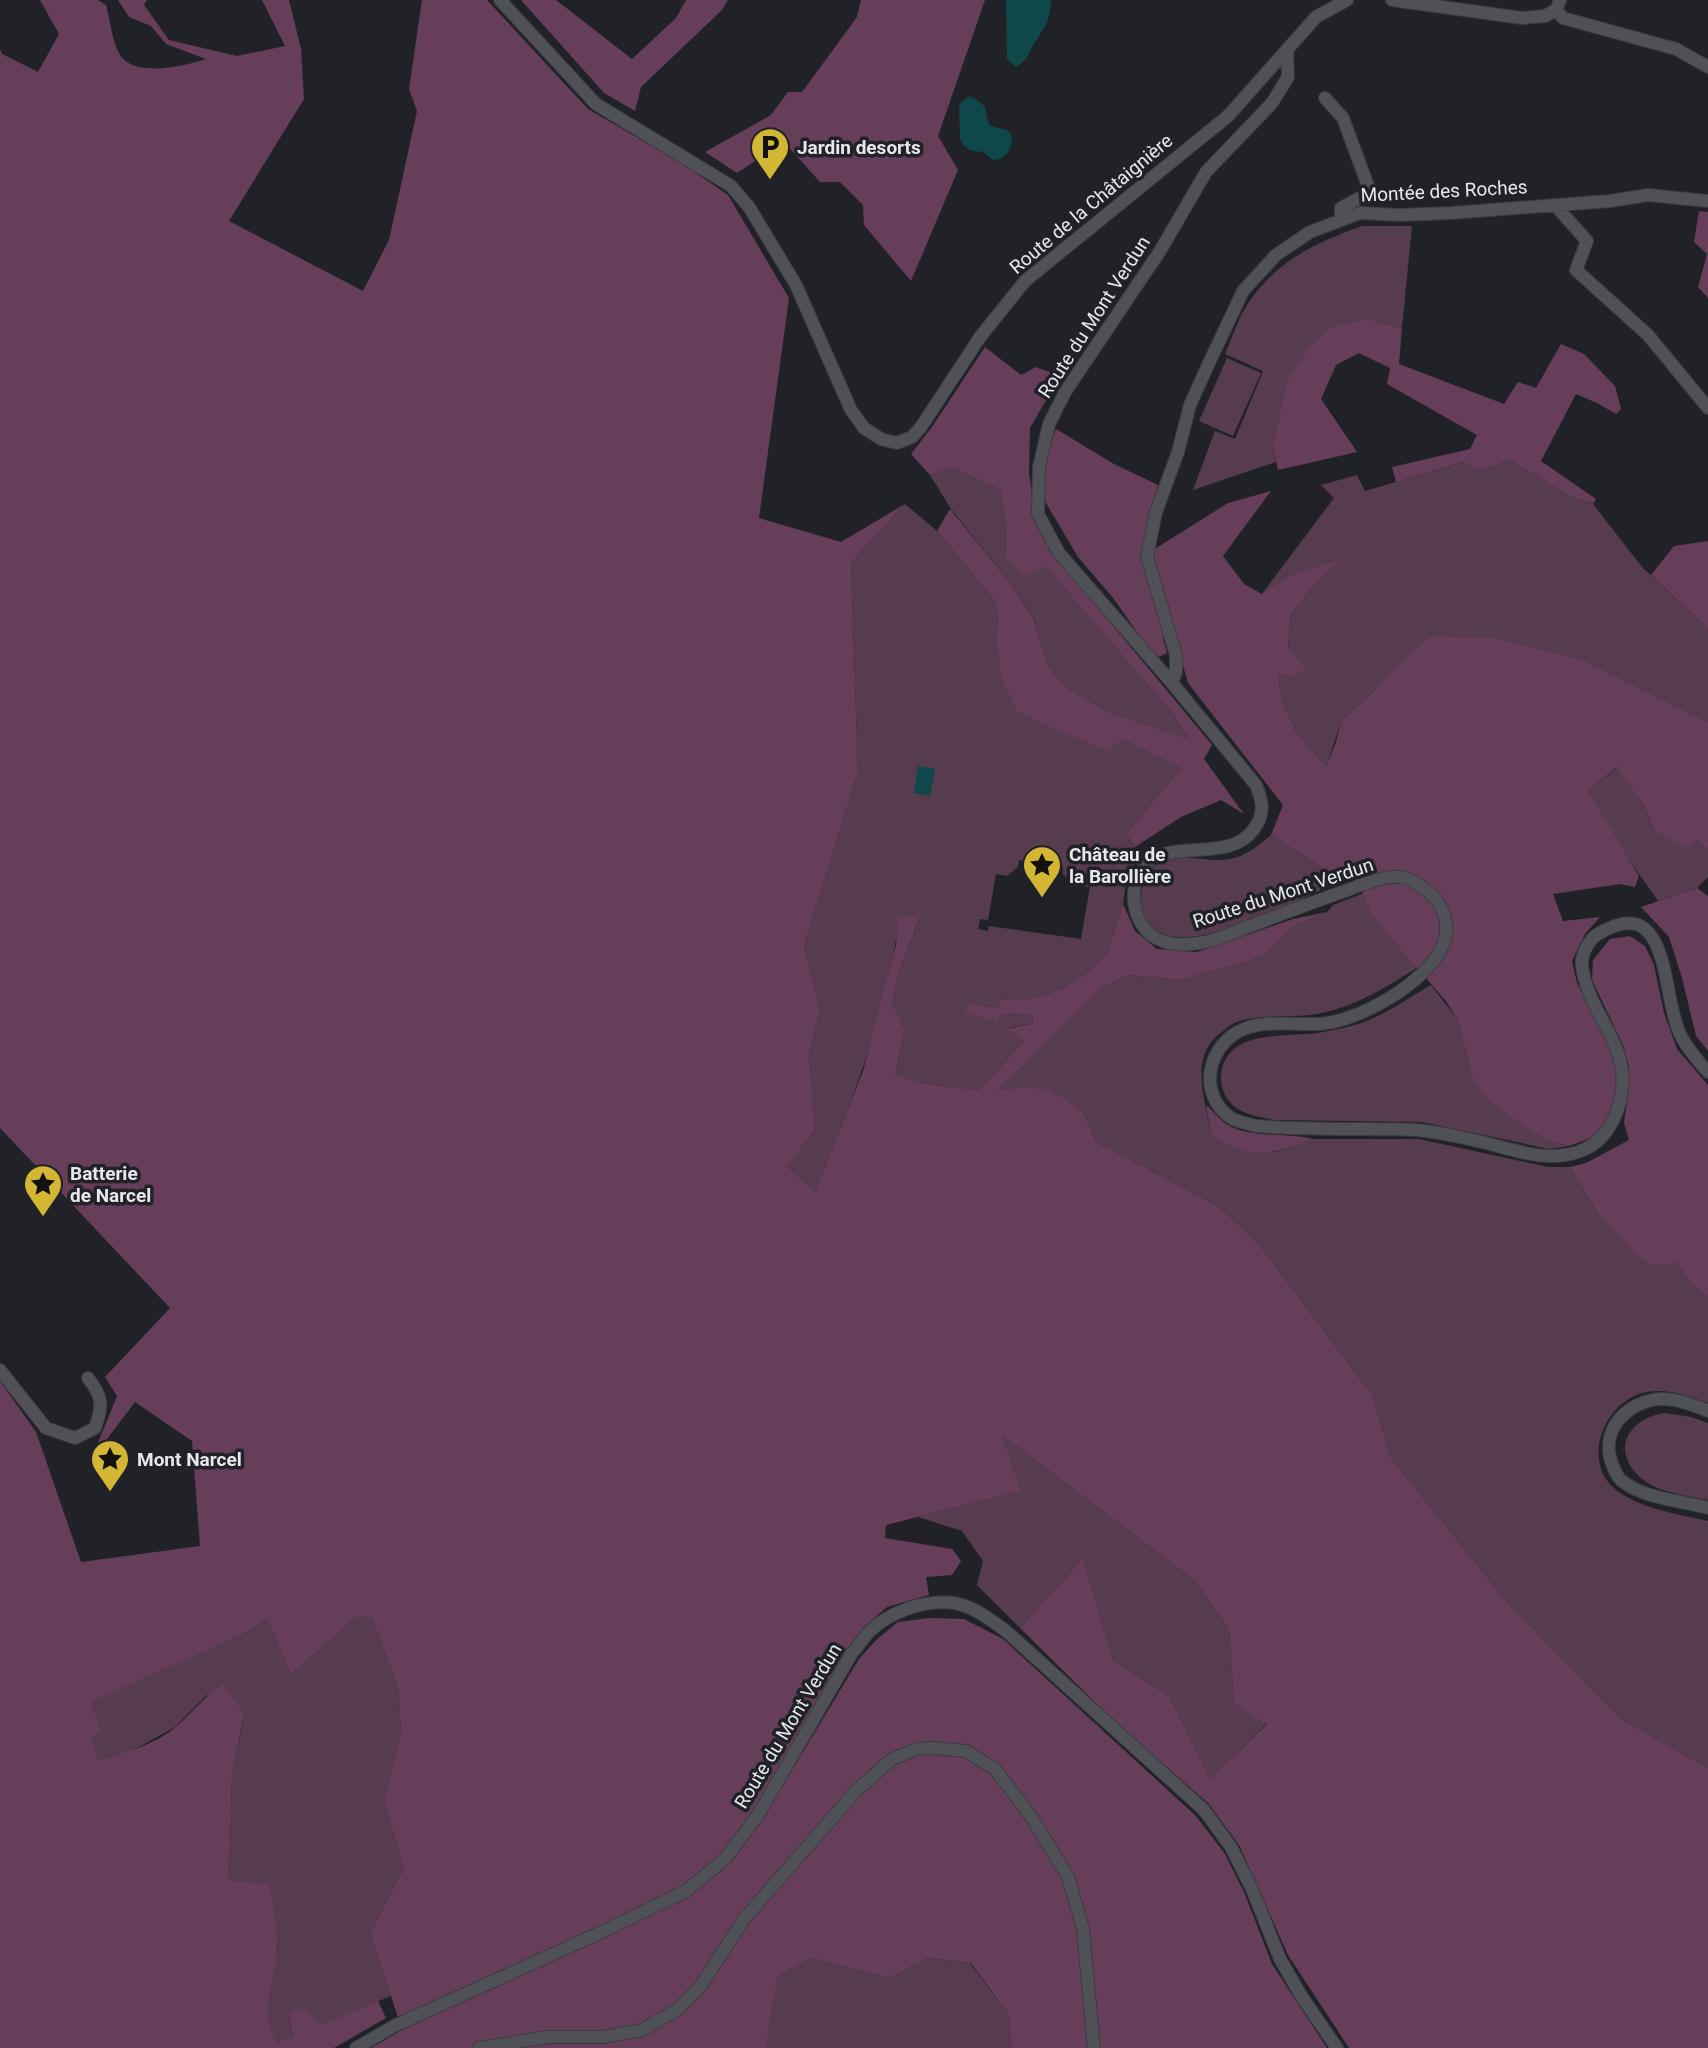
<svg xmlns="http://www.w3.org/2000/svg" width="1708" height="2048" viewBox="0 0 1708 2048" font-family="Roboto,sans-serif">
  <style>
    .green { fill: #573b4e; fill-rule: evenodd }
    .forest { fill: #673e5a }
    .water { fill: #0e484a }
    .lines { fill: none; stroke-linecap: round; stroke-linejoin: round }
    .minor-casing { stroke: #3b3c41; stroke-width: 14 }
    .minor { stroke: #4f5157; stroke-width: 12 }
    .labels { text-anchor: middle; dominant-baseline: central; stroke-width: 7; stroke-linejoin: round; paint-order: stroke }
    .poi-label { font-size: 19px; font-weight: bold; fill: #e7e8ec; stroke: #202228; text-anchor: start }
    .street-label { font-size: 19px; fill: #e7e8ec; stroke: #202228 }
  </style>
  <rect width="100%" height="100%" fill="#202228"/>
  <path class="green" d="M1363,226H1412L1402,328L1368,319L1273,447L1276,462L1193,490L1215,431L1235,439L1263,371L1225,354C1233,336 1239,315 1251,299C1279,260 1318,241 1363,226Z
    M1227,358L1261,373L1233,436L1199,421Z
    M1509,459L1567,495L1593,504L1642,567L1708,629V722L1584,660L1497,638L1376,688L1341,722L1326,767L1296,732L1282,700L1278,673L1288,648L1291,614L1313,587L1339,562L1262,594L1334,498L1321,485L1357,475L1365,491L1465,462L1482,471Z
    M952,468L1000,489L1006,528L1005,556L1046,565L1173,714L1191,741L1109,712L1064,686L1048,665L1033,616L1012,585L951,509L930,475Z
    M905,504L937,531L994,600L998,617L996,636L1018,713L1055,728L1122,739L1181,768L1126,834L1140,855L1126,882L1123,904L1107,954L1079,979L1060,990L1034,998L1001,1000L998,1008L970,1003L965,1010L997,1022L1002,1014L1034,1015V1023L1008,1028L1024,1041L979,1090L919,1083L895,1075L905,1030L892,1006L898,974L921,916L899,917C888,1014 850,1104 815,1194L788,1167L815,1128L809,1054L820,1011L804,946L858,772L851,563ZM1019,860L1063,867V874L1074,885L1090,887L1081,939L989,926L988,931L978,929L980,919L988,920L996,874L1007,876L1018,867Z
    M1618,767L1643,804L1654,830L1697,840L1708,850V877L1697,888L1658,901L1613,837L1588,791Z
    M1271,835L1342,880C1304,898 1215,942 1176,937C1157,935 1143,922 1141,903C1140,889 1145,873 1157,865C1178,849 1207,864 1230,859C1246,856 1259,845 1271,835Z
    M1364,893L1373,917L1418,967C1385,988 1355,1007 1317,1014C1294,1018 1257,1014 1237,1022C1232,1023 1227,1028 1223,1031C1188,1055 1205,1098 1211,1134L1275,1152L1313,1139H1419L1548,1167H1570L1598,1214L1654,1266L1676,1263L1692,1284L1708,1297V1403C1687,1395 1661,1386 1639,1394C1602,1407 1582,1463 1616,1490C1641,1509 1678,1514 1708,1521V1768L1621,1719L1507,1602L1391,1458L1372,1395L1261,1247L1219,1206L1096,1142L1083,1112L997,1091L1102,988L1127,975L1181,980L1252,960L1267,952L1295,925L1327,912L1333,905Z
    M1431,985L1458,1020L1472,1077L1512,1115L1534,1133L1552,1142L1569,1146L1549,1149L1422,1122L1274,1120C1261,1117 1249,1116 1238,1109C1217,1096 1215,1065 1234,1049C1253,1033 1294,1036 1318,1033C1330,1031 1343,1028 1355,1025C1381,1018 1408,998 1431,985Z
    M1664,1413L1691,1417L1708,1423V1500C1691,1497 1658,1492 1645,1481C1610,1455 1624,1420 1664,1413Z
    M1000,1433L1195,1581L1229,1629L1234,1702L1267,1723L1210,1780L1169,1696L1113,1660L1083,1558L1020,1628L977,1585L983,1561L962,1531L918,1517L1020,1491Z
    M356,1617L372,1618L398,1688L401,1730L386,1802L404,1868L370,1933L391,1996L320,2025L289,2014L293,2037L276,2042C259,2015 272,1976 278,1946L229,1881L232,1776L244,1716L207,1695L175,1727L130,1752L96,1760L92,1738L90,1702L248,1632L267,1619L291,1675Z
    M812,1958L889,1978L928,1958L970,1963L1009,2015L1011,2048H766L778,1976Z"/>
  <path class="forest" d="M40,0H98L106,5C110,20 112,40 119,53C132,79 185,66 206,59L166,44L151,26L129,17L118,0H147L144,5L169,40L237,56L285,46L262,0H289L301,49L304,99L229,221L363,291L389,240L417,111L409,89L422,0H487L588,109L683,164L728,195L789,298L759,518L841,542L905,504L851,563L858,772L804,946L820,1011L809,1054L815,1128L788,1167L815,1193L863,1071L896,945L898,917L921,915L898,974L892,1005L905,1030L895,1074L919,1083L979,1090L1024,1041L1007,1029L1034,1023V1015L1002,1014L997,1023L964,1011L970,1003L998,1008L1001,1000L1034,998L1060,990L1079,979L1107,954L1123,904L1135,931L1157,949L1197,952L1293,919L1327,912L1295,925L1267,952L1252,960L1181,980L1127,975L1102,988L998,1090L1023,1088L1049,1089L1083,1112L1096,1142L1219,1206L1261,1247L1372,1395L1391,1458L1507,1602L1621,1719L1708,1768V2048H1349L1288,1955L1239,1845L1209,1804L1115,1722L1020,1628L1083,1558L1113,1660L1169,1696L1210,1779L1267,1724L1234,1703L1229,1629L1195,1581L1001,1434L1021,1491L886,1525L885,1538L952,1549L961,1561L952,1575L926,1577L929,1595L887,1607L864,1627L846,1651L755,1813L722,1857L685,1888L603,1928L398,2017L370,1933L404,1868L385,1802L401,1730L398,1688L372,1618L356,1617L291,1675L267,1619L248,1632L91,1702L100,1730L92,1738L97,1760C123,1754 157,1744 178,1725C193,1711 206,1696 223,1684L244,1714L232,1776L229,1881L269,1884C272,1903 277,1924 277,1944C278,1976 256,2013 277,2042L293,2036L289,2014L304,2009L320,2025L378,2001L386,2018L334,2048H0V1381L36,1432L81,1562L200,1546L192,1441L135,1402L91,1460L117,1396L105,1377L170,1308L0,1128V49L2,54L38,72L59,34Z
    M521,0H556L632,59L676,18L686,0H728L722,10L641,87L635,111L604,93Z
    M861,0H985L938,136L958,170L911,281L864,225L863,205L840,182H820L784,142L737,173L705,152L771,115L788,92H802L857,17Z
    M1699,211L1708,212V298L1698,287L1707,254L1694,242Z
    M1368,319L1402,328L1399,364L1504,404L1518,382L1536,388L1561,344L1584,354L1615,386L1621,409L1616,414L1599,404L1576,394L1541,461L1596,499L1593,504L1567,495L1509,459L1482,471L1464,462L1396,482L1392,467L1470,449L1477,435L1387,384L1390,368L1359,353L1336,365L1321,399L1357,452L1278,470L1273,447L1288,380L1309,348L1332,327Z
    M985,347L1021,375L1036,367L1060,376L1030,428L1029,473L1034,510L1056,557L1212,745L1204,759L1244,814L1221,800L1181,817L1135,847L1126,834L1181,768L1122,739L1107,751L1018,713L1002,679L996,636L998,617L994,600L937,531L950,509L1012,585L1033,617L1048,665L1064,686L1109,712L1190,740L1173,714L1046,566L1024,576L1005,556L1006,528L1000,489L952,468L930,475L911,454L932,427Z
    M1056,429L1114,464L1158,485L1142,557L1228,503L1271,491L1223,556L1244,584L1262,594L1298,572L1340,561L1313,587L1291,614L1288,648L1306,669L1295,675L1278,674L1282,700L1296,732L1326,767L1336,742L1341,722L1429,637L1497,638L1584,660L1708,722V850L1697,840L1687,848L1654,830L1643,804L1617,767L1588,791L1639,876L1635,887L1620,884L1553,894L1563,921L1600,917L1585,934L1572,961L1577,983L1611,1048L1617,1069L1615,1102L1608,1122L1594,1137L1569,1146L1552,1142L1534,1133L1486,1098L1472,1077L1458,1020L1445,1000L1373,917L1355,875L1342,880L1271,835L1283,805L1188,683L1176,641L1163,638L1167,653L1159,657L1143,641L1114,599L1078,557L1040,493L1046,455Z
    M1708,541V629L1651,575L1674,546Z
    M1697,888L1708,896V1051L1696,1036L1682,978L1669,937L1641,907Z
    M1630,936L1645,946L1654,965L1664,1013L1677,1049L1708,1085V1297L1692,1284L1676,1263L1654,1266L1640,1258L1598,1214L1570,1167L1586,1163L1629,1140L1624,1123L1629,1086V1067L1623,1045L1592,980L1593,960L1610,939Z
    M1206,1105C1213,1111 1219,1119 1226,1124C1251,1139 1286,1132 1313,1139C1270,1154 1251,1163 1211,1134Z
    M930,1618L964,1619L1003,1639L1196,1816L1225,1854L1244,1892L1272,1964L1327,2048H1011L1009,2015L971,1963L928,1958L889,1978L812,1958L778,1976L766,2048H371L402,2030L689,1894L763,1818L859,1659L877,1639L898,1622Z"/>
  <path class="water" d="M1006,0H1051C1049,26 1045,25 1033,46C1027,56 1027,60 1016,67L1007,59Z
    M970,96C992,109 982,106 990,126L1007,130L1012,136C1012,149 1007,159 993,160L983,152L972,151L963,145L960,139L959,107L962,101Z
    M918,766L935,769L930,796L914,793Z"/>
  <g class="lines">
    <defs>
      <path id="minor" d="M500,0L596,104L731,186L749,207L796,285L851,410L864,428L881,439L897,443L912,437L921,427L980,337L1025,281L1228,116L1316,17L1347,0
        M1392,0L1522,18L1545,16L1556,10L1560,0
        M1556,10L1563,18L1676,49L1708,67
        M1287,49L1288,77L1272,103L1206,172L1160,251L1065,392L1049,424L1039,467L1038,514L1059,553L1172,683L1256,785C1263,802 1265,813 1254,829C1225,870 1149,826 1135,886C1132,899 1135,915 1143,926C1153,941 1172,946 1190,944C1211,943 1231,933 1250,926C1282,914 1313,902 1345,891C1359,885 1391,873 1406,878C1417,882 1433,894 1439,904C1446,915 1449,932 1443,945C1428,982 1357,1023 1318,1024C1294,1025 1266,1020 1244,1029C1208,1043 1196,1094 1231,1118C1238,1122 1249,1124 1256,1126C1295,1129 1334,1129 1372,1129C1390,1130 1408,1128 1425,1131C1444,1133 1464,1138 1482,1142C1515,1150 1552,1165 1585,1149C1608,1139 1620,1111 1622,1089C1628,1042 1586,1010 1582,965C1581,955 1589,939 1598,934C1669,891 1662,989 1678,1029C1684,1045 1697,1060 1708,1072
        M1325,98L1343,118L1368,186L1365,195L1341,208V219
        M1555,205L1587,241L1576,270L1648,335L1708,408
        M1172,683L1176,672V655L1147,557L1156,512L1178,452L1190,405L1208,365L1243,291L1276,255L1310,232L1360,213L1400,215L1451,213L1610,201L1648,195L1708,201
        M0,1370L46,1428L75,1438L95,1428C103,1405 103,1397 88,1378
        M1708,1411C1694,1405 1676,1398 1661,1399C1626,1401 1598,1432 1613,1466C1615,1472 1619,1480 1625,1483C1647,1499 1682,1501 1708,1508
        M356,2048L394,2026L604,1931L686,1891L725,1859L758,1815L852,1653C858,1647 863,1638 869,1632C889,1612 925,1599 954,1603C973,1606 991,1620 1006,1631L1204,1810L1231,1847L1252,1889L1280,1959L1302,1997L1337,2048
        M479,2048L548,2037H603L642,2030L677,2010L700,1987L744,1919L856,1791L892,1759L917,1749L933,1748L966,1751L995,1769L1032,1818L1068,1877L1083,1929L1094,2048"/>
    </defs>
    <use href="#minor" class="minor-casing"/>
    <use href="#minor" class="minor"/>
  </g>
  <defs>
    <symbol id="parking-pin" viewBox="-11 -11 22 30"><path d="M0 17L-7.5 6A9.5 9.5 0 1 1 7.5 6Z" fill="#d4b635" stroke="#202228"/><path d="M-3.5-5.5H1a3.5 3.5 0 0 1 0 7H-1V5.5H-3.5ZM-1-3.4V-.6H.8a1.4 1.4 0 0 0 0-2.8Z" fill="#111"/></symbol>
    <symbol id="sight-pin" viewBox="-11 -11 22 30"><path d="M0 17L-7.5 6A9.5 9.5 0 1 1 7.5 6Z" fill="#d4b635" stroke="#202228"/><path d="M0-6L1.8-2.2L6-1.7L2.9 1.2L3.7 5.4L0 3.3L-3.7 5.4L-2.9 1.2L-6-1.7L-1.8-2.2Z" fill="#111"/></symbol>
  </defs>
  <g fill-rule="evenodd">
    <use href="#parking-pin" x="748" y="125" width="44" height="60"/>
    <use href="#sight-pin" x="1020" y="843" width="44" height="60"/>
    <use href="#sight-pin" x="21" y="1162" width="44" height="60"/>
    <use href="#sight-pin" x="88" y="1437" width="44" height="60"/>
  </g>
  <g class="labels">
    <g class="poi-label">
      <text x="797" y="147">Jardin desorts</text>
      <text x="1069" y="854">Château de<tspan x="1069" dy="22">la Barollière</tspan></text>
      <text x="70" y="1173">Batterie<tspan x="70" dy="22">de Narcel</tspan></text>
      <text x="137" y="1459">Mont Narcel</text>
    </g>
    <g class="street-label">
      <text transform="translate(1444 191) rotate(-3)">Montée des Roches</text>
      <text transform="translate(1091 204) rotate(-40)">Route de la Châtaignière</text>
      <text transform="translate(1094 317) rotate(-57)">Route du Mont Verdun</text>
      <text transform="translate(1283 893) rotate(-18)">Route du Mont Verdun</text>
      <text transform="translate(788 1726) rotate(-59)">Route du Mont Verdun</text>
    </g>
  </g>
</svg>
